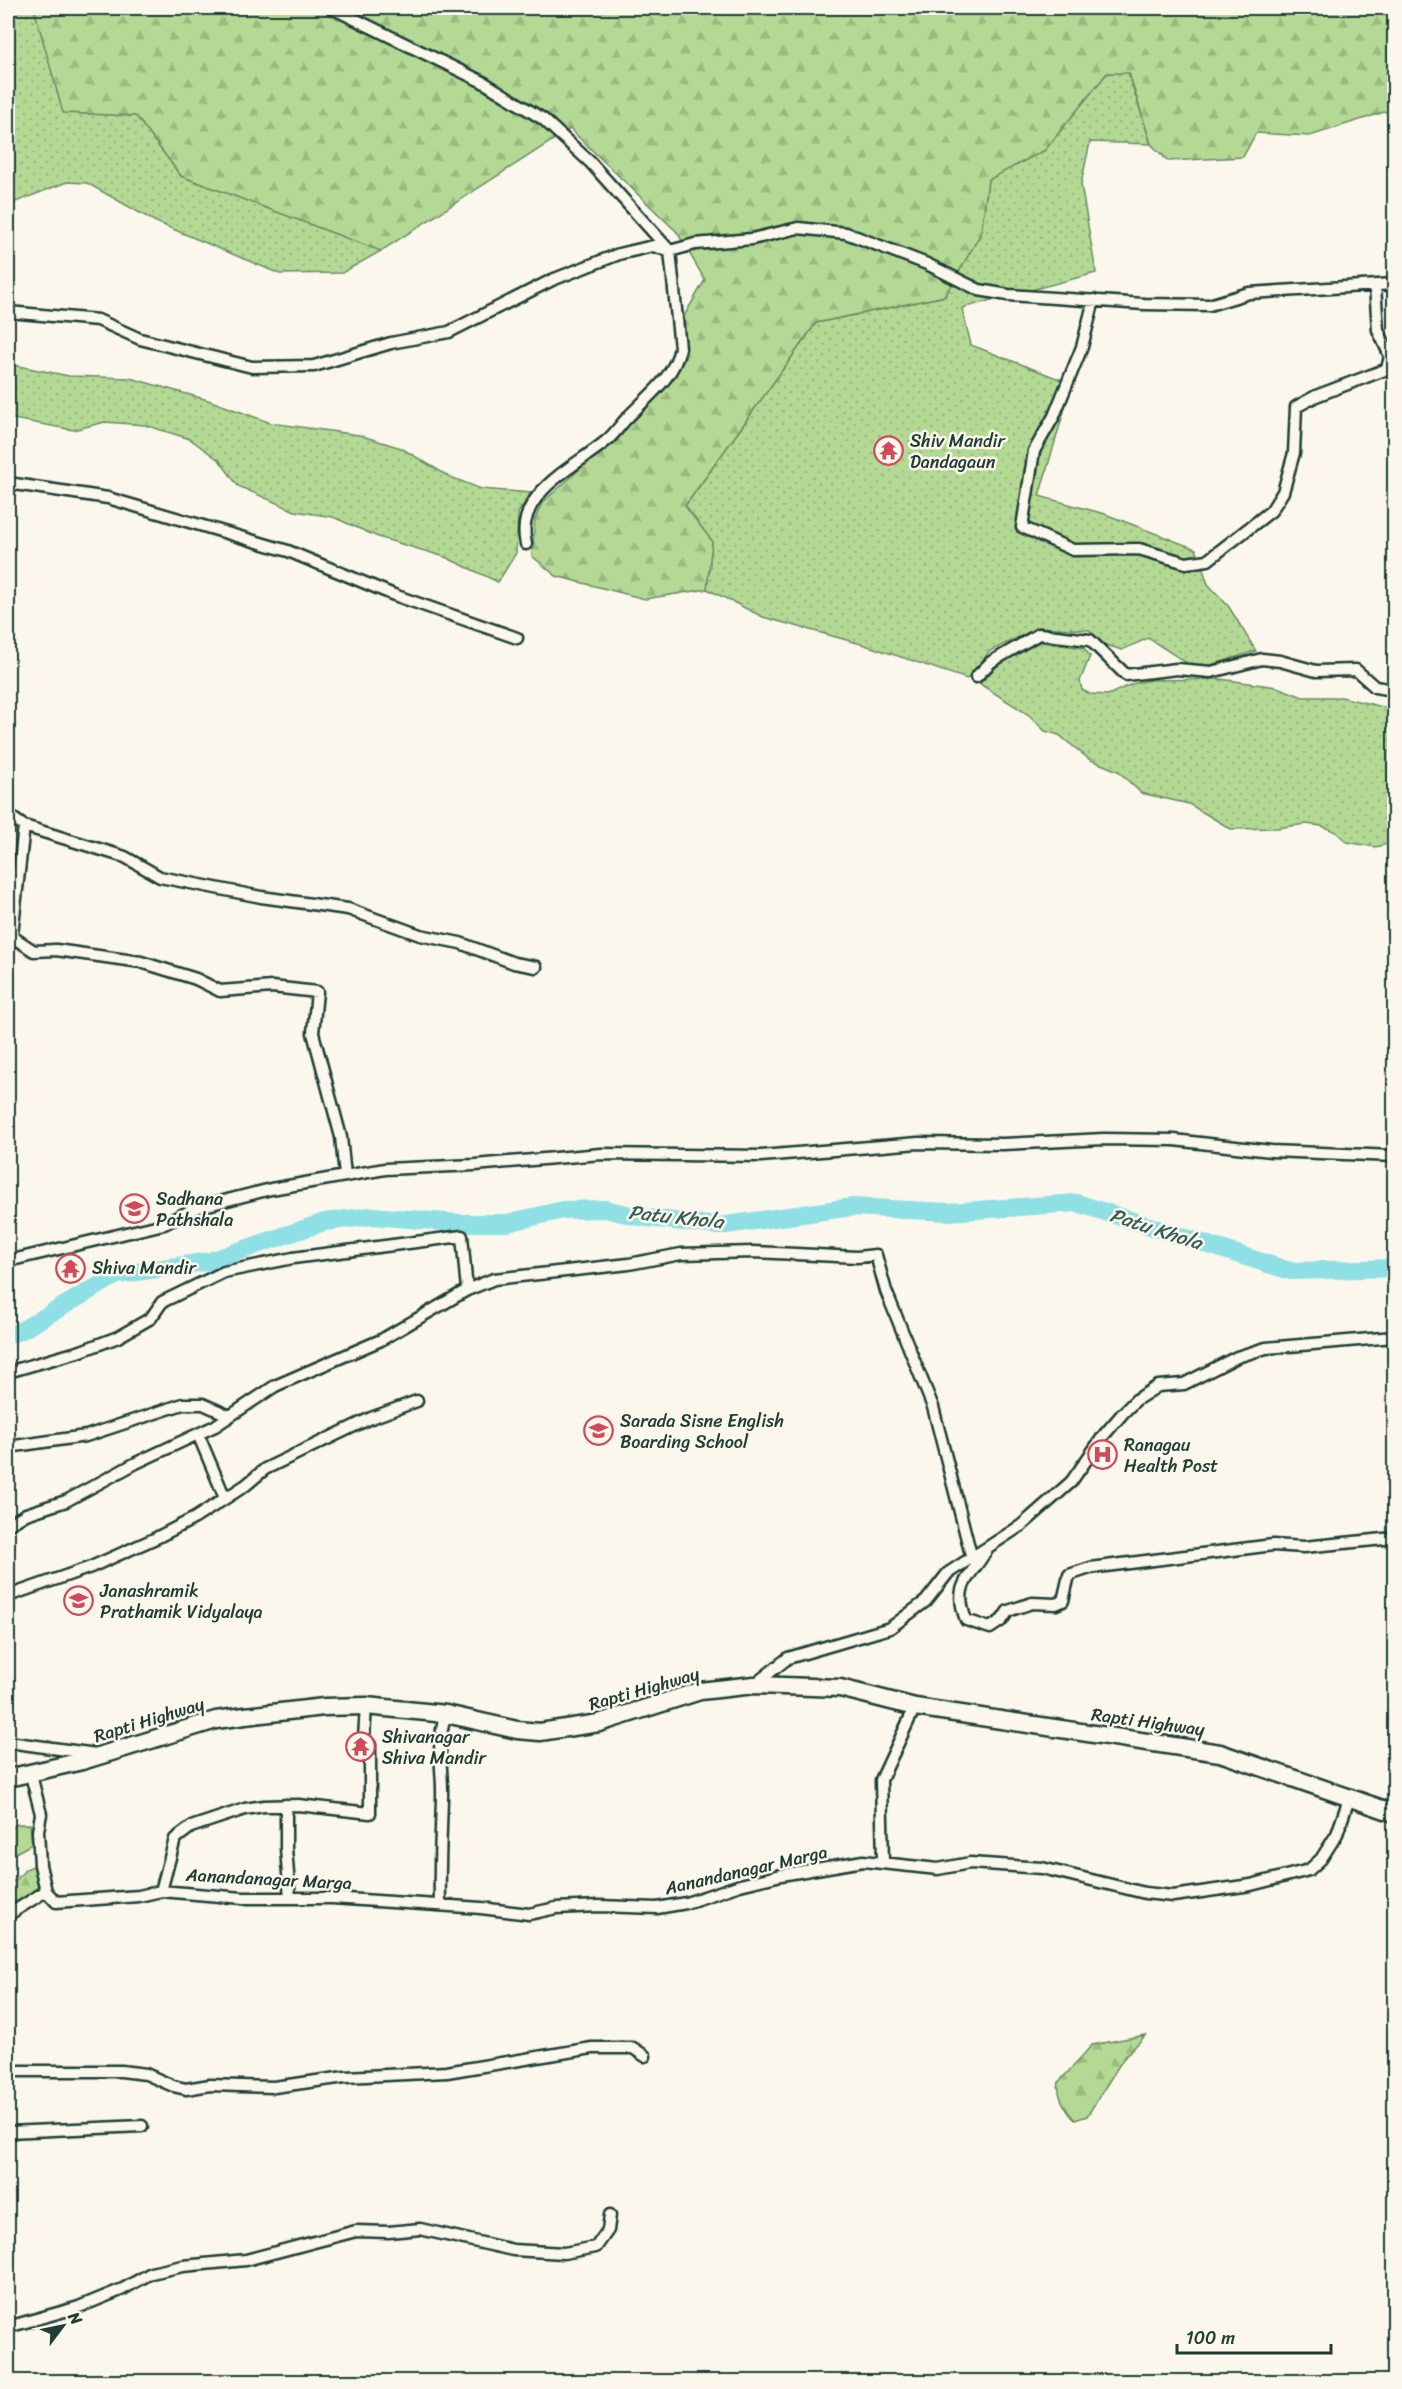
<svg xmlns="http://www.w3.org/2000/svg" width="1402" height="2389" viewBox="0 0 1402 2389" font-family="Sriracha,sans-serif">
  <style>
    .grass { fill: url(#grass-dots); stroke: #698b64; stroke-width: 1.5 }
    .forest { fill: url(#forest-firs); stroke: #698b64; stroke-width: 1.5 }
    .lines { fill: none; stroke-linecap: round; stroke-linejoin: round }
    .river { stroke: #8ee0e5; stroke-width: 18 }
    .minor-casing { stroke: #1f3d34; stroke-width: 15 }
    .primary-casing { stroke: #1f3d34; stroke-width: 21 }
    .minor { stroke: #fbf7ec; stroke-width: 10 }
    .primary { stroke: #fbf7ec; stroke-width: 16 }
    .labels { text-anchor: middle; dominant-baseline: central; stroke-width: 5; stroke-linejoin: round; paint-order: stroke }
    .poi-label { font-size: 18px; fill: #1f3d34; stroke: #fbf7ec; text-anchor: start }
    .street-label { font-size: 18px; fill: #1f3d34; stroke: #fbf7ec }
    .water-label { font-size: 20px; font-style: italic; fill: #355e57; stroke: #fbf7ec }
  </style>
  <defs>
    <pattern id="grass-dots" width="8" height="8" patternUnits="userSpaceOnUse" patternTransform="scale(1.5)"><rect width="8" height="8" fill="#b3d994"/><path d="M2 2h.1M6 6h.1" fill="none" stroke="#9abb80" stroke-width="1.8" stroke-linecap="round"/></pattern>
    <pattern id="forest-firs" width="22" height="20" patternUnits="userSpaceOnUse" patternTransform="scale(1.5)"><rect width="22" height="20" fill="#b3d994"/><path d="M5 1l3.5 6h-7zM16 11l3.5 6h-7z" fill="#9abb80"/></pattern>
  </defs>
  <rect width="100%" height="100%" fill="#fbf7ec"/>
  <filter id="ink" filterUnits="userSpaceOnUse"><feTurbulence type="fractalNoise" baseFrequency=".0167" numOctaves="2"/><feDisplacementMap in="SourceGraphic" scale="12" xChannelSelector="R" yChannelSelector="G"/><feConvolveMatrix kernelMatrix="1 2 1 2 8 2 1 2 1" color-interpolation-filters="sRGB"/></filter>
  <g filter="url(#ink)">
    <path class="grass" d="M8,8H34L64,113L136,116L181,176L381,251L342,273L280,274L156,222L87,183L67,182L8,205Z
      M1128,72L1151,144L1090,142L1081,184L1096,273L962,308L971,345L1072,384L1039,496L1105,514L1196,549L1208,584L1229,607L1256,651L1211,665H1190L1148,638L1122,650L1103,644L1089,630L1039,627L990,651L967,679L865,645L763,617L707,589L712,541L685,506L816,323L945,296L981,233L988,180L1045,150L1107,73Z
      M8,364L69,376L130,378L208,400L271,423L359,435L401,448L448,476L481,489L531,493L518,513L516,553L498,582L445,557L378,537L333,517L295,511L238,486L220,461L190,439L145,425L105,422L73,430L8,418Z
      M1033,641L1084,648L1090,656L1080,681L1082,690L1090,694L1108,695L1132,684L1150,680L1220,679L1277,687L1303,697H1341L1383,707L1394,706V839L1389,844L1375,847L1347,842L1336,832L1322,826L1306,824L1277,828L1231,829L1189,804L1141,793L1118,771L1089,759L1059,735L1045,731L1029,715L980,684L999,664Z"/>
    <path class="forest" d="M34,8H1394V109L1310,136L1256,133L1243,157L1168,161L1151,144L1129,73H1107L1045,150L988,180L981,233L945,296L816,323L685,506L712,541L707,589L645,599L556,576L532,556L535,519L542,503L608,444L658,394L685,359L684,316L705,280L677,232L570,129L381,251L181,176L136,116L63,113Z
      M17,1824H30L32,1844L8,1857V1831Z
      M38,1864L39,1888L8,1909V1881H15L26,1869Z
      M1146,2035L1123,2059L1087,2116L1075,2120C1066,2111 1056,2094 1059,2082L1092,2045Z"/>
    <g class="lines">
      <path class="river" d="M8,1335L22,1330L117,1275L210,1261L324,1222L372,1216L458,1223H507L563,1210L605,1209L639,1217L719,1226L852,1207L948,1212L1077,1203L1290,1271L1394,1268"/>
      <defs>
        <path id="minor" d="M332,8L483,82L543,119L590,162L670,251L680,348C674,378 648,396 628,417C620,425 614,435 606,441C574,468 514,493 526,544
          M1094,300L1082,347L1054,416L1034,451L1022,527L1073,550L1139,549L1186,563L1208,560L1271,511L1283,492L1294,453L1296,407L1316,396L1387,369L1390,356L1378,330L1375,286
          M8,312L98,320L140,339L252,367L314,366L391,343L449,332L552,280L619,254L653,246L670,251L695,244L752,239L798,228L846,233L927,264L979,290L1008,295L1144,304L1209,305L1249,293L1394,284
          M8,483L108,498L288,551L394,595L517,638
          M976,677L991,662L1039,634L1090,640L1126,675L1177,669L1211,672L1262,659L1280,661L1316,671L1356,670L1375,687L1394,690
          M8,815L24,826L125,857L160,877L261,897L348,909L420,935L460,943L514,963L536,967
          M8,934L34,951L56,950L141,962L196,979L220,991L272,987L317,992L313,1033L341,1137L345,1175
          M12,935L24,826
          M8,1261L164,1224L196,1208L271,1189L385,1169L475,1165L601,1154L761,1156L918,1143L1003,1144L1104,1139L1174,1140L1271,1151L1394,1156
          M8,1372L81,1351L118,1337L151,1318L162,1302L224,1272L293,1258L462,1236L467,1290
          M198,1434L225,1498
          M8,1447L86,1436L183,1404H203L230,1416
          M8,1525L26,1514L66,1501L136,1463L215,1426L275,1386L381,1340L467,1290L494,1279L629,1264L681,1254L753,1252L857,1257L876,1255L886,1291L933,1407L971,1555
          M987,1549C971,1578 952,1583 966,1620L990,1628L1002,1620L1008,1611L1032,1603L1056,1604L1063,1601L1069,1575L1090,1568L1273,1545L1304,1547L1394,1538
          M8,1596L91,1567L156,1538L195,1518L246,1485L265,1469L371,1418L417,1401
          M754,1685L788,1658L890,1628L926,1601L948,1573L1022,1525L1071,1482L1104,1435L1123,1413L1136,1400L1158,1386L1184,1384L1237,1357L1266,1348L1394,1337
          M8,1742L96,1754
          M31,1775L41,1814L38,1831L40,1865L46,1891L56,1902L139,1896L161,1891L243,1898H332L481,1908L529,1914L556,1908L599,1906L657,1908L686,1903L740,1885L781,1875L863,1861L938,1869L970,1863L1042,1868L1145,1893L1173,1896L1251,1885L1309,1870L1321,1859L1337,1834L1349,1799
          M286,1805V1849L290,1898
          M883,1861L881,1780L915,1707
          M161,1891L175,1839L191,1827L245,1809L264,1806L298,1805L370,1813V1745L364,1738L366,1706
          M440,1905C439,1869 441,1834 442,1798C443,1765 435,1748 446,1714
          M8,1915L46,1891
          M8,2071H121L146,2074L173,2086L186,2089L210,2085L274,2087L345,2077L447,2072L592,2048H633L645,2056
          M8,2132L142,2126
          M8,2327L79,2307L123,2289L151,2273L183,2266L246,2260L356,2231L389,2232L420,2229L513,2250L564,2253L596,2247L608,2230L610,2215"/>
        <path id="primary" d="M8,1778L82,1761L216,1720L245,1716L324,1707L366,1706L446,1714L517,1730L540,1732L599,1723L700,1691L754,1685L840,1688L915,1707L1220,1753L1394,1813"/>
      </defs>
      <use href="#minor" class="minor-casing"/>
      <use href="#primary" class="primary-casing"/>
      <use href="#minor" class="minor"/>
      <use href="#primary" class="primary"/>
    </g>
  </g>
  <defs>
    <symbol id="temple-ring" viewBox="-11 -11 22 22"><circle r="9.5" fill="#fbf7ec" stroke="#d1495b" stroke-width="1.5"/><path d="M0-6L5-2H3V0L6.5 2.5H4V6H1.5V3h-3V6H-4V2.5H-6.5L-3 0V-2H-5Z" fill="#d1495b"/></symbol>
    <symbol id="school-ring" viewBox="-11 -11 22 22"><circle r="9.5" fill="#fbf7ec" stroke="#d1495b" stroke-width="1.5"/><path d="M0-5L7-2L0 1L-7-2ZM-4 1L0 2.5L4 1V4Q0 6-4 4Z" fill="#d1495b"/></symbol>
    <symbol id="hospital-ring" viewBox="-11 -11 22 22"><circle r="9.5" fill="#fbf7ec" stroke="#d1495b" stroke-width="1.5"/><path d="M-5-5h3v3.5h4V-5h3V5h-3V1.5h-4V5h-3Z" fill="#d1495b"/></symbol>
  </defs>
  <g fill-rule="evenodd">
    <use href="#temple-ring" x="872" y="434" width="33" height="33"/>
    <use href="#school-ring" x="118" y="1192" width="33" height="33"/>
    <use href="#temple-ring" x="54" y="1252" width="33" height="33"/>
    <use href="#school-ring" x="582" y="1414" width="33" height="33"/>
    <use href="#hospital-ring" x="1086" y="1438" width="33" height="33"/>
    <use href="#school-ring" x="62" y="1584" width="33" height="33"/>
    <use href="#temple-ring" x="344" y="1730" width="33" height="33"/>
  </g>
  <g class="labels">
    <g class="poi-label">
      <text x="910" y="441">Shiv Mandir<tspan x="910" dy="21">Dandagaun</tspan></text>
      <text x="156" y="1199">Sadhana<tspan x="156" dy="21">Pathshala</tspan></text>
      <text x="92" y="1268">Shiva Mandir</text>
      <text x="620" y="1421">Sarada Sisne English<tspan x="620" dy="21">Boarding School</tspan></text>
      <text x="1124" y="1445">Ranagau<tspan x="1124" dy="21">Health Post</tspan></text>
      <text x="100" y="1591">Janashramik<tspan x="100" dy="21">Prathamik Vidyalaya</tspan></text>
      <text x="382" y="1737">Shivanagar<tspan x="382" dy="21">Shiva Mandir</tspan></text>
    </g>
    <g class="street-label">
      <text transform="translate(644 1689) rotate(-16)">Rapti Highway</text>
      <text transform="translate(149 1720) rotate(-17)">Rapti Highway</text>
      <text transform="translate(1148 1722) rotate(8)">Rapti Highway</text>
      <text transform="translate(746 1870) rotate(-13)">Aanandanagar Marga</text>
      <text transform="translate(269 1879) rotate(3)">Aanandanagar Marga</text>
    </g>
    <g class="water-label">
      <text transform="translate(676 1217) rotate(6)">Patu Khola</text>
      <text transform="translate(1156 1229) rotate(18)">Patu Khola</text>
    </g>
  </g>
  <rect width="1402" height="2389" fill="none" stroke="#fbf7ec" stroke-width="30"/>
  <rect x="15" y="15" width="1372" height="2359" fill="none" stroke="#1f3d34" stroke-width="2" filter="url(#ink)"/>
  <g transform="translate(63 2326) rotate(58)" stroke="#fbf7ec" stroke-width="4.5" paint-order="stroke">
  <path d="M0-4.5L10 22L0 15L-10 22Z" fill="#1f3d34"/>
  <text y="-9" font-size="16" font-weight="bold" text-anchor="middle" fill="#1f3d34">N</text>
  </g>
  <path d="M1177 2344v9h154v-9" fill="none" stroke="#1f3d34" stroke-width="3"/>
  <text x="1186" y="2344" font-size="18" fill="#1f3d34" stroke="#fbf7ec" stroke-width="4.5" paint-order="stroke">100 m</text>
</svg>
